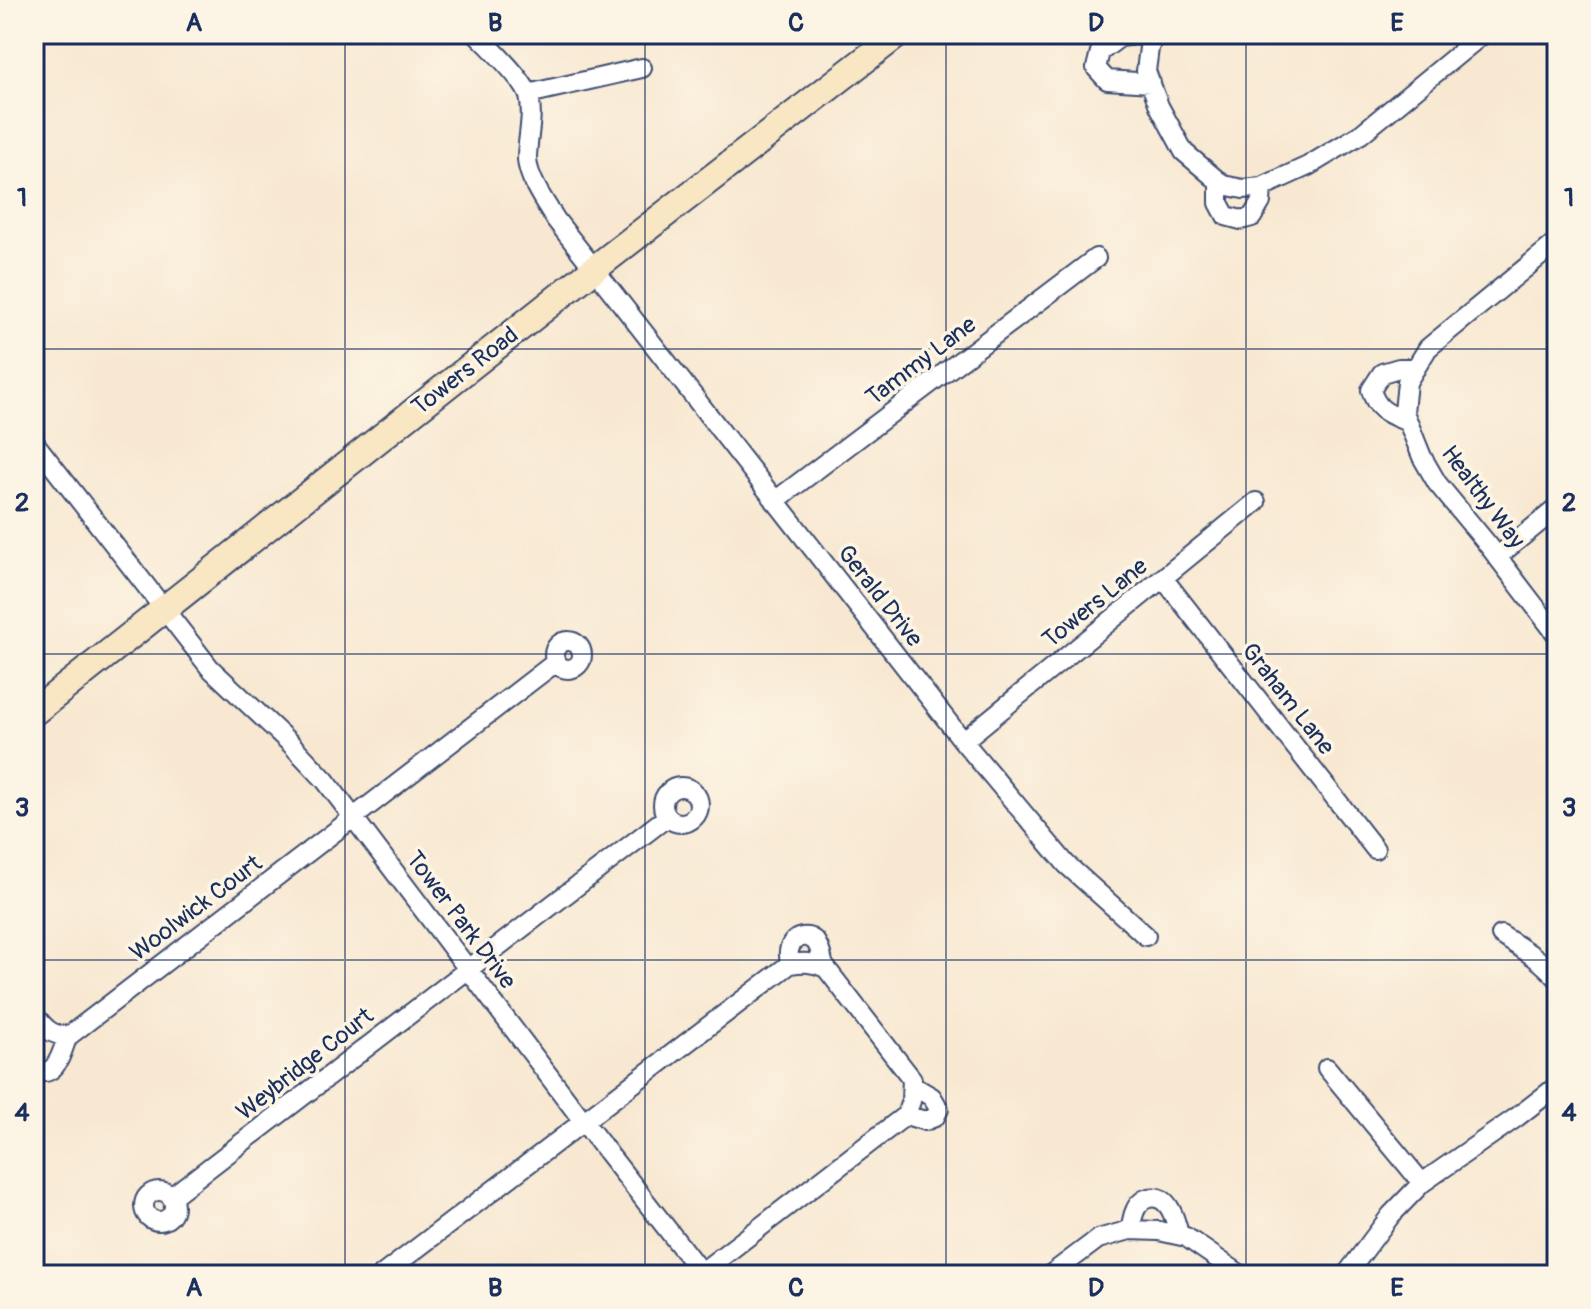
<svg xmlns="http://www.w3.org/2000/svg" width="1591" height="1309" viewBox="0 0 1591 1309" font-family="Pangolin,sans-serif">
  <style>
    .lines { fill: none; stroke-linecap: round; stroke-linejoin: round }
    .street-casing { stroke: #3c4b6f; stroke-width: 22 }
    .secondary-casing { stroke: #3c4b6f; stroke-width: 30 }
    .street { stroke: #fff; stroke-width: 18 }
    .secondary { stroke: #f9e7c3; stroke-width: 26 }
    .grid { fill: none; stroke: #1b2f5e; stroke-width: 2; stroke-opacity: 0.55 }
    .labels { text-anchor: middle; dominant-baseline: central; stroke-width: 7; stroke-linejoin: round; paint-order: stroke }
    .street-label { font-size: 24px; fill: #1b2f5e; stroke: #fcf5e5 }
    .neatline { fill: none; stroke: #1b2f5e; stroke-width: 3 }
    .grid-label { font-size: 26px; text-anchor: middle; font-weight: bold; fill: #1b2f5e }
  </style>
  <rect width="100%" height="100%" fill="#fcf5e5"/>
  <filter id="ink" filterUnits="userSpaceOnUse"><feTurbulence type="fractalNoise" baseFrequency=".0125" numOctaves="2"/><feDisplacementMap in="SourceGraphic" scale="16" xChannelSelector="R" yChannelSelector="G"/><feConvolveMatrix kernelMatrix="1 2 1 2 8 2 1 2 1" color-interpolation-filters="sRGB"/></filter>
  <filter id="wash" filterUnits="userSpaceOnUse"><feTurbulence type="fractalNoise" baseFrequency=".006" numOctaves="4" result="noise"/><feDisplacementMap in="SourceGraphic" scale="32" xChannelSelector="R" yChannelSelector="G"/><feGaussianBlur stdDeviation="1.8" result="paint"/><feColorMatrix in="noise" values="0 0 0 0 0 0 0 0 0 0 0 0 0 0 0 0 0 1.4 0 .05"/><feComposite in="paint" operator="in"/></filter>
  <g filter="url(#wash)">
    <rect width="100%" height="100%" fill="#f8e8d1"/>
  </g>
  <g filter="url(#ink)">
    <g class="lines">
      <defs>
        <path id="street" d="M477,34C490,47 524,80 529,96C534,117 527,138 527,159C528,179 546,204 556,220L963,741L1066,864L1146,936
          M1146,34L1120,37L1100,52L1096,68L1107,80L1151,83
          M1155,34L1149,48L1146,71L1159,106L1184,152L1223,185L1243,189L1262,187L1308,166L1361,134L1483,34
          M528,94L642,68
          M1219,181V203L1226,216L1241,220L1252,217L1261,202L1262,187
          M1557,242L1428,348L1407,382L1404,412L1422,457L1437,483L1489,546L1557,635
          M1408,422C1389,414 1377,411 1371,390L1382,373L1399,368H1416
          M34,442L210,668L291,744L325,780L583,1121L703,1275
          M775,501L1096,258
          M1497,557L1557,508
          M1163,578L1375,849
          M554 655a14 14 0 1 1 28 0a14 14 0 1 1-28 0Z
          M963,741L1256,502
          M663 805a18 18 0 1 1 36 0a18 18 0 1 1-36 0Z
          M1501,935C1521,948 1541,959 1557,978
          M790,964C790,962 788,953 789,951C791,938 805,932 815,941C821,948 822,959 824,967
          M34,1014C44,1028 52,1037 70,1035L556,662
          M1327,1068L1422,1183
          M34,1070C57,1080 62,1051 68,1035
          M906,1115L925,1121L935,1117L939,1109L932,1097L913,1086
          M144 1206a15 15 0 1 1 30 0a15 15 0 1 1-30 0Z
          M171,1197L667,817
          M1130,1230C1132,1224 1132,1217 1135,1211C1137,1205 1143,1199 1149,1198C1169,1193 1176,1221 1179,1235
          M382,1275L790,964C804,962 813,962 826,968L912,1079L911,1101L906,1115L698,1275
          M1050,1275L1098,1239L1130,1230L1159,1231L1186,1237L1241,1275
          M1346,1275L1391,1215L1422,1183L1517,1117L1557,1086"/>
        <path id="secondary" d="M34,712L594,269L898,34"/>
      </defs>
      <use href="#street" class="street-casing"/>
      <use href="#secondary" class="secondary-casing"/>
      <use href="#street" class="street"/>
      <use href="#secondary" class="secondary"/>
    </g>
  </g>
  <path class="grid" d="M345,34V1275M645,34V1275M946,34V1275M1246,34V1275M34,349H1557M34,654H1557M34,960H1557"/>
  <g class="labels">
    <g class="street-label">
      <text transform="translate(921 361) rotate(-37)">Tammy Lane</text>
      <text transform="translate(465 371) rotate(-38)">Towers Road</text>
      <text transform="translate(1483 497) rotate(53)">Healthy Way</text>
      <text transform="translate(880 596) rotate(52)">Gerald Drive</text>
      <text transform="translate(1095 603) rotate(-39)">Towers Lane</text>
      <text transform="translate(1288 699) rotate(52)">Graham Lane</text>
      <text transform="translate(196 908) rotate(-37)">Woolwick Court</text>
      <text transform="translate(461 920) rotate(53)">Tower Park Drive</text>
      <text transform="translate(305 1064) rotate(-38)">Weybridge Court</text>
    </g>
  </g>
  <rect width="1591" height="1309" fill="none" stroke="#fcf5e5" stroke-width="88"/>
  <rect x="44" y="44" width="1503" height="1221" class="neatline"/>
  <g class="grid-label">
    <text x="194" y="31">A</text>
    <text x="495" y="31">B</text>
    <text x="796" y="31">C</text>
    <text x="1096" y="31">D</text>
    <text x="1397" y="31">E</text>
    <text x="22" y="206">1</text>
    <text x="1569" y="206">1</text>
    <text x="22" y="511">2</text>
    <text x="1569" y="511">2</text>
    <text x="22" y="816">3</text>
    <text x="1569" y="816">3</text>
    <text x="22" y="1121">4</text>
    <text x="1569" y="1121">4</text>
    <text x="194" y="1296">A</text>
    <text x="495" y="1296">B</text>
    <text x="796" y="1296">C</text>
    <text x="1096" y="1296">D</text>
    <text x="1397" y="1296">E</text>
  </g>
</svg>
